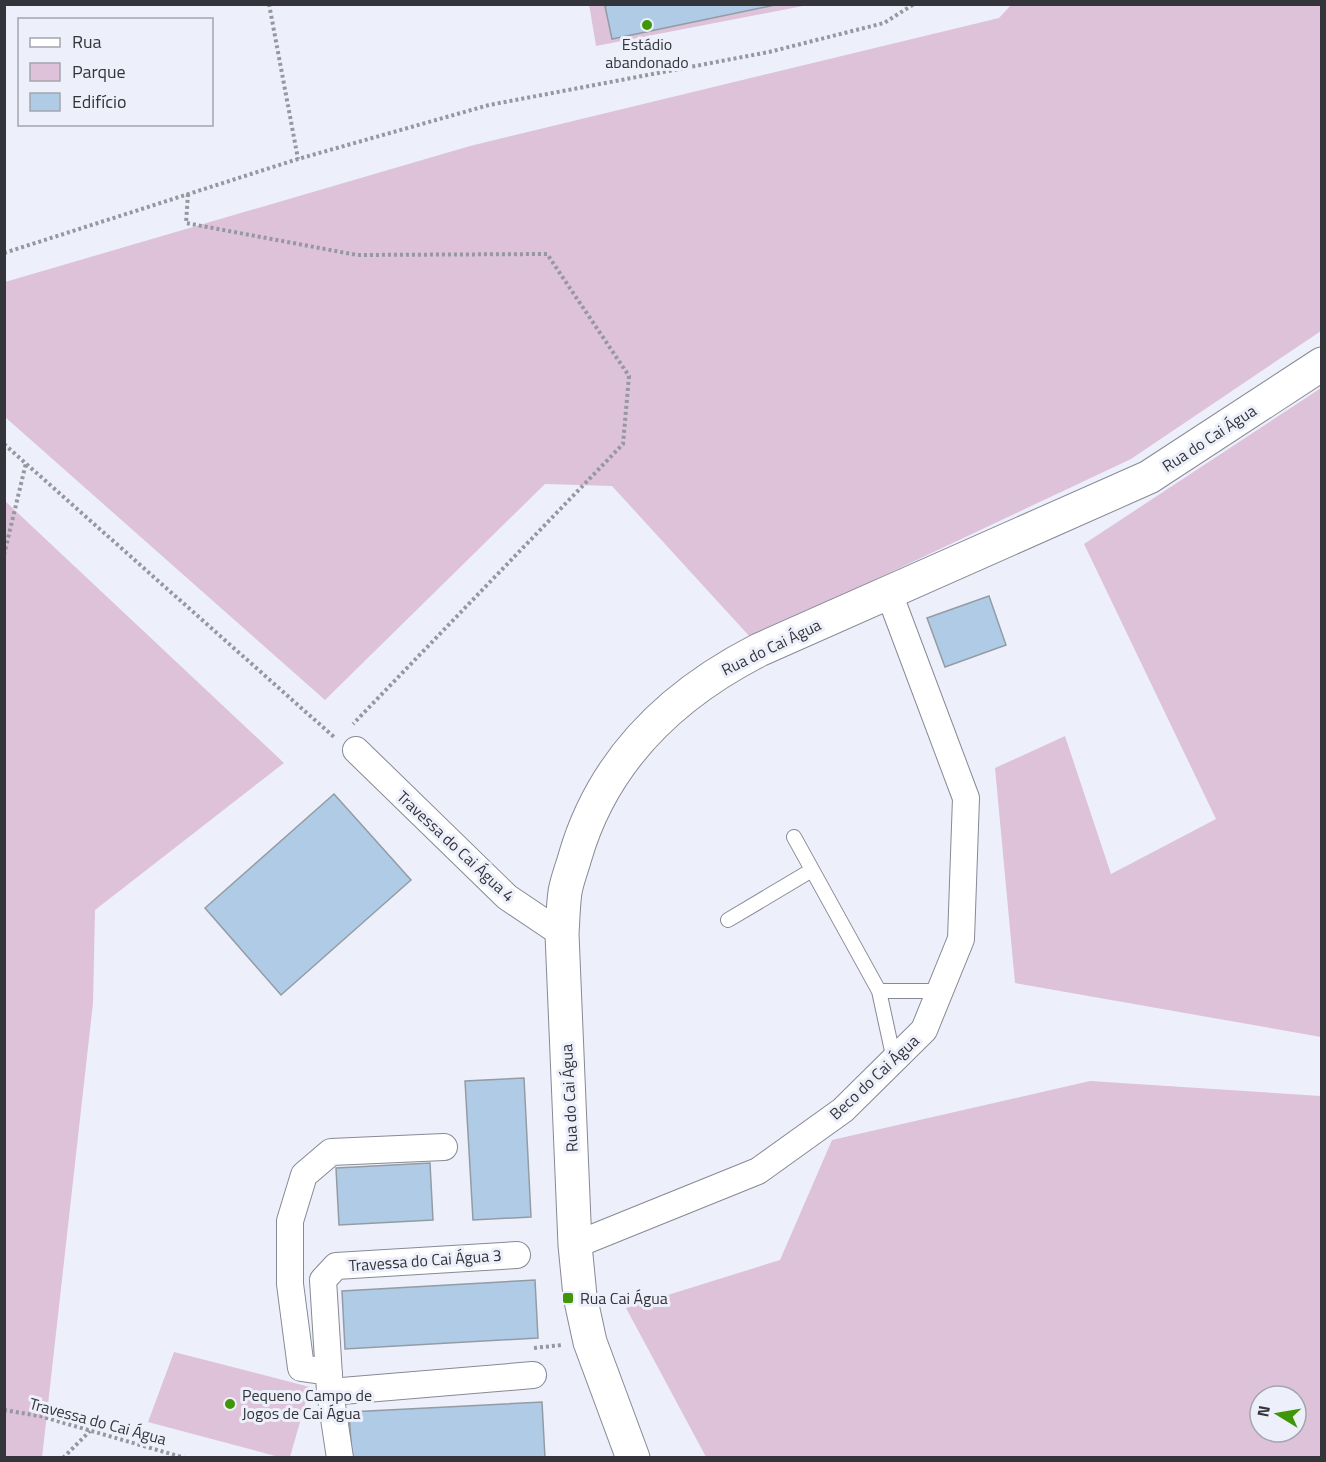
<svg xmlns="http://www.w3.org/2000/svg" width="1326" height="1462" viewBox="0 0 1326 1462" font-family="'Titillium Web',sans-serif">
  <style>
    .green { fill: #ddc2da; fill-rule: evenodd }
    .building { fill: #b0cbe5; stroke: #939ca4; stroke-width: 1.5 }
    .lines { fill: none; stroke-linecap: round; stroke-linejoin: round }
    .lane-casing { stroke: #878994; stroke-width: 16 }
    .street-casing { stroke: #878994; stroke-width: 28 }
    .secondary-casing { stroke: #878994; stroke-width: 35 }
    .path { stroke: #9698a0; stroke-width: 4; stroke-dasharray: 3 3; stroke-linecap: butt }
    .lane { stroke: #fff; stroke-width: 14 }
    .street { stroke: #fff; stroke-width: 26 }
    .secondary { stroke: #fff; stroke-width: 33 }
    .poi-dot { fill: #409609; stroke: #edf0fb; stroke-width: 2 }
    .labels { text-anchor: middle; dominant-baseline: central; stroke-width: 6; stroke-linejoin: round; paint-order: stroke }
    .poi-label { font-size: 16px; fill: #34353a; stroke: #edf0fb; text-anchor: start }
    .street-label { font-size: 16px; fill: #34353a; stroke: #edf0fb }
  </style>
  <rect width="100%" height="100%" fill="#edf0fb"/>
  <path class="green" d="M589,4L808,5L596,46Z
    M1011,5H1321V331L1131,459L751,638L612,486L545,484L325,700L5,417V282L470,146L999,18Z
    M1321,388V1037L1015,983L995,768L1065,736L1111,874L1216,819L1084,544Z
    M4,500L284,763L95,910L93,1003L42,1458L4,1457Z
    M1090,1081L1321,1096V1457H706L626,1308L780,1260L832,1140ZM1260,1396H1296V1432H1260Z
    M174,1352L310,1387L290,1457H279L148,1422Z"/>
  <path class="building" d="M611,4H780L612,39L605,6Z
    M989,596L1006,645L945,667L927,618Z
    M334,794L411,880L281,995L205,908Z
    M524,1078L531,1217L473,1220L465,1081Z
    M430,1163L433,1220L339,1225L336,1168Z
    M535,1280L538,1338L345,1349L342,1291Z
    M542,1402L545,1458H352L349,1412Z"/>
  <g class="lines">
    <defs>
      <path id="lane" d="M794,837L879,991
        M728,920L812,870
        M894,1060L879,991H940"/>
      <path id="street" d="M356,750L507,897L562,934
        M575,1245L758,1171L843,1110L924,1030L961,939L966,798L889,593
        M329,1372L301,1368L290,1284V1221L304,1175L331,1152L444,1147
        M330,1392L533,1375
        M340,1458L330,1392L323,1280L336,1266L517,1255"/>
      <path id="secondary" d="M633,1458L590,1342L580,1296L575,1245L562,934C563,920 563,906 565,892C567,880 572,868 575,857C603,760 671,695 759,650L1149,477L1322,364"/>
    </defs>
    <use href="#lane" class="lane-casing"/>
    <use href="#street" class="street-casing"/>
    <use href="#secondary" class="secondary-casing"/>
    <path class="path" d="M269,4L298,159
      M188,194L186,223L357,255L547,254L629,376L623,444L353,724
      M4,253L298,159L489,105L769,52L884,23L914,4
      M4,444L334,737
      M4,555L26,463
      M534,1348L562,1345
      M4,1410L40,1416L185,1458
      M63,1458L90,1431
      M1004,1458V1456"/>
    <use href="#lane" class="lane"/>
    <use href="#street" class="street"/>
    <use href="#secondary" class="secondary"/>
  </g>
  <g class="poi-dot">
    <circle cx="647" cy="25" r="6"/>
    <rect x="562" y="1292" width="12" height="12" rx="3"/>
    <circle cx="230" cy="1404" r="6"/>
  </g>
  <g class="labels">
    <g class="poi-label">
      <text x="647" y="44" text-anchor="middle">Estádio<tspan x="647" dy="18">abandonado</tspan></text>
      <text x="580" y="1298">Rua Cai Água</text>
      <text x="242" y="1395">Pequeno Campo de<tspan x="242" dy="18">Jogos de Cai Água</tspan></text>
    </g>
    <g class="street-label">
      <text transform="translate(1209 438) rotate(-33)">Rua do Cai Água</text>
      <text transform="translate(771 647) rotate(-26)">Rua do Cai Água</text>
      <text transform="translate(456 846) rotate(43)">Travessa do Cai Água 4</text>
      <text transform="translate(874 1077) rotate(-43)">Beco do Cai Água</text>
      <text transform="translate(569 1098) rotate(-93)">Rua do Cai Água</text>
      <text transform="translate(425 1260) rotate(-4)">Travessa do Cai Água 3</text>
      <text transform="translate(98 1421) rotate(15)">Travessa do Cai Água</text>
    </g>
  </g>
  <rect width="1326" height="1462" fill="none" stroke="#34353a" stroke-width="12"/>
  <rect x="18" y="18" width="195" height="108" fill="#edf0fb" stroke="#a3a5ae" stroke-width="1.5"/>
  <rect x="30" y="38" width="30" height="9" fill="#ffffff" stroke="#a3a5ae" stroke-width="1.5"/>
  <text x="72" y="48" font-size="18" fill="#34353a">Rua</text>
  <rect x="30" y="63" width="30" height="18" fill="#ddc2da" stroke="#a3a5ae" stroke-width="1.5"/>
  <text x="72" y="78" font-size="18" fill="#34353a">Parque</text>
  <rect x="30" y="93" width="30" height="18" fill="#b0cbe5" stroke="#a3a5ae" stroke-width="1.5"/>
  <text x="72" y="108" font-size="18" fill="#34353a">Edifício</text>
  <g transform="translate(1278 1414) rotate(281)"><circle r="28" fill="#edf0fb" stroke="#a3a5ae" stroke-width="1.5"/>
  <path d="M0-4.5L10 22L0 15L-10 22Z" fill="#409609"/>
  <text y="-9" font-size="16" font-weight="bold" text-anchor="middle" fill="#34353a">N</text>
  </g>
</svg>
